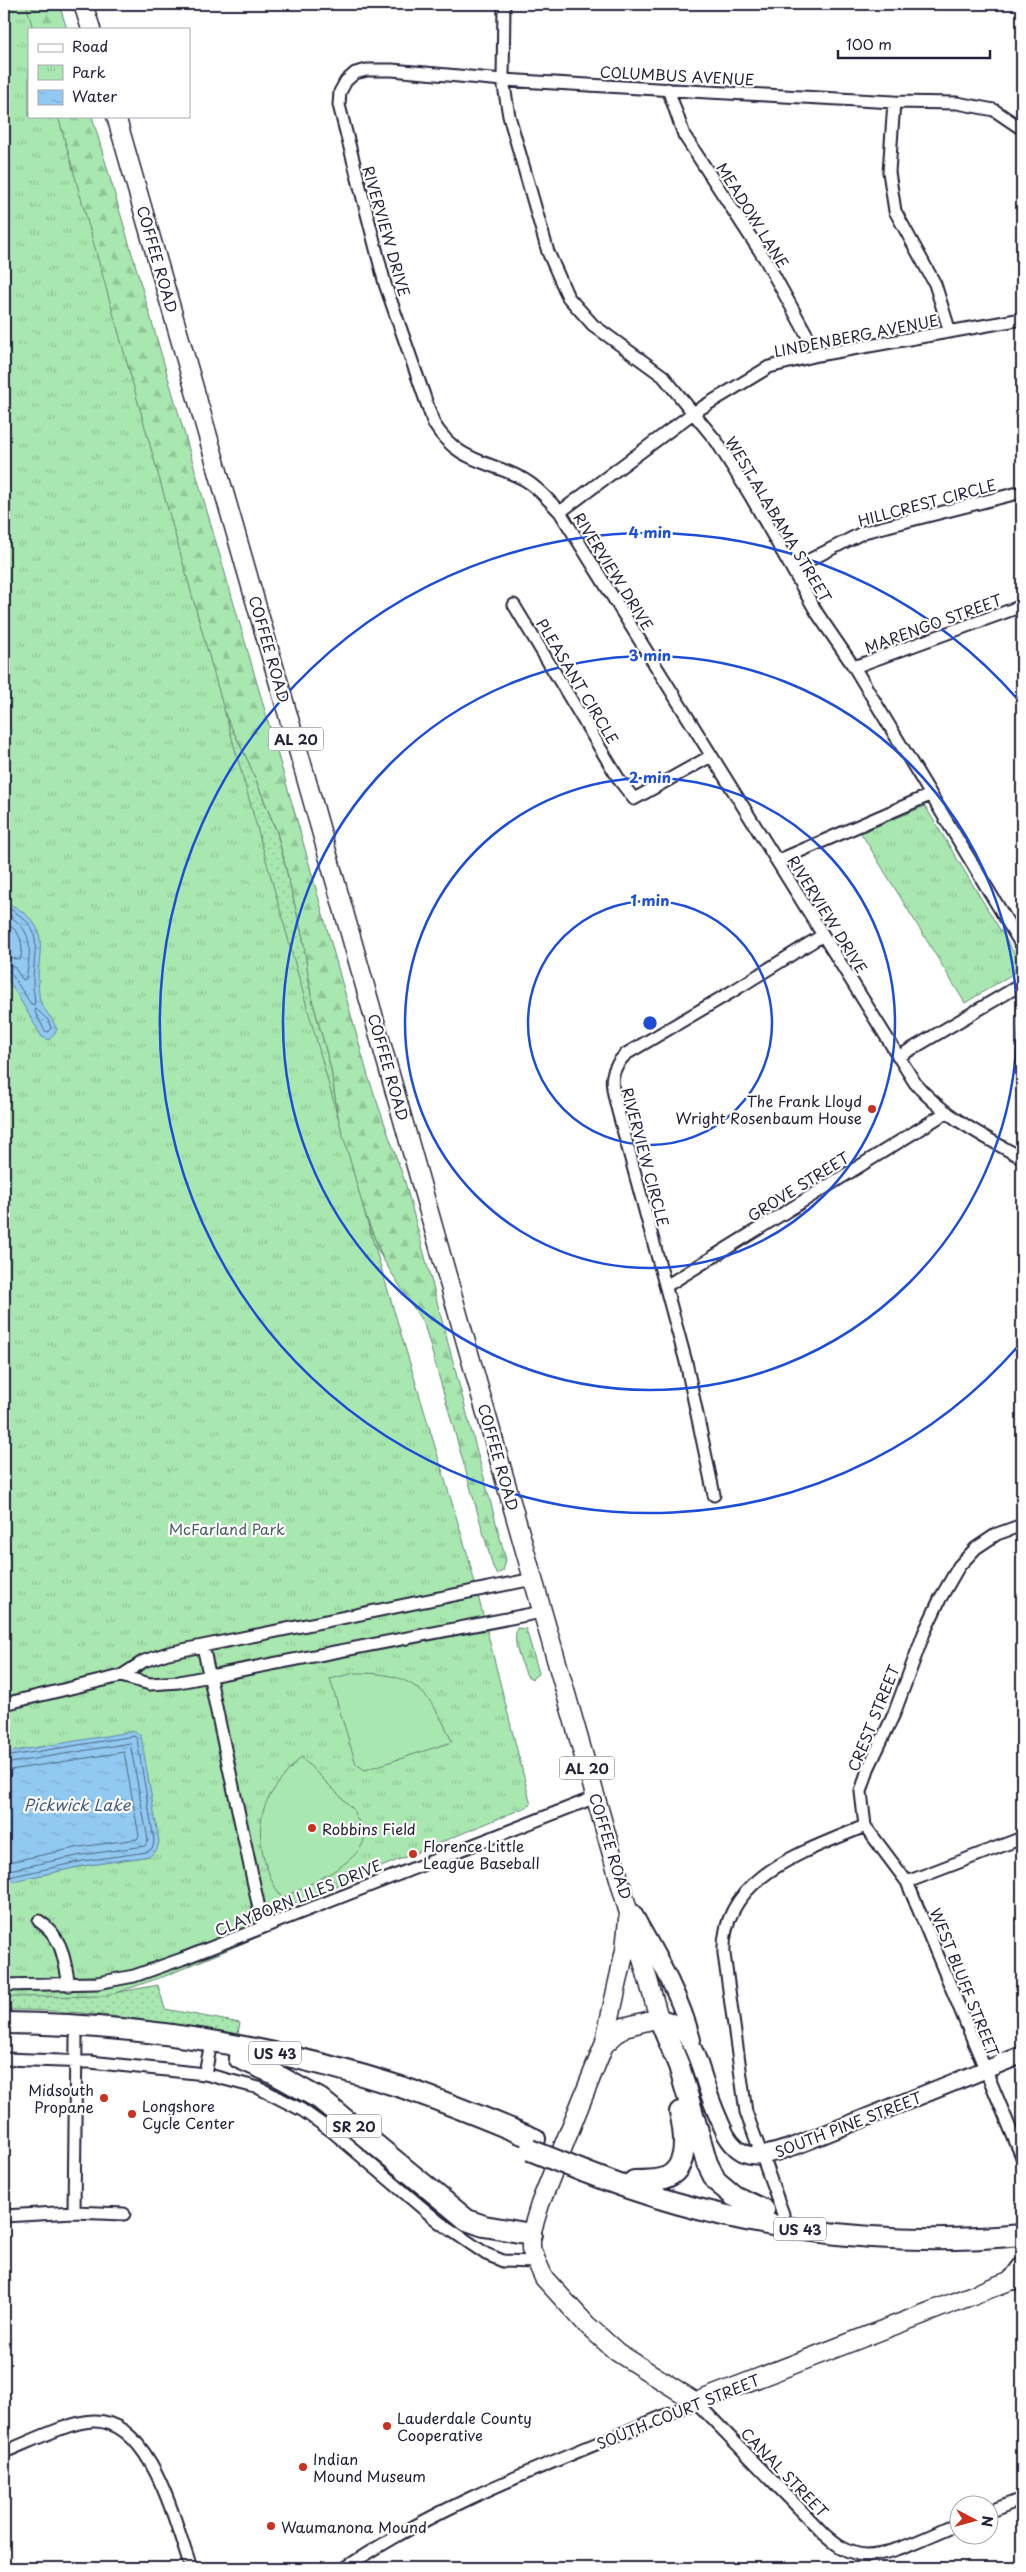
<svg xmlns="http://www.w3.org/2000/svg" width="1026" height="2572" viewBox="0 0 1026 2572" font-family="'Playpen Sans',sans-serif">
  <style>
    .grass { fill: url(#grass-dots); stroke: #658475 }
    .forest { fill: url(#forest-firs); stroke: #658475 }
    .park { fill: url(#park-tufts); stroke: #658475 }
    .garden { fill: #a8e7af; stroke: #658475 }
    .water { fill: url(#water-ripples); stroke: #6586a8 }
    .lines { fill: none; stroke-linecap: round; stroke-linejoin: round }
    .shore { stroke: #4e6583; stroke-width: 1 }
    .street-casing { stroke: #22223b; stroke-width: 15 }
    .secondary-casing { stroke: #22223b; stroke-width: 20 }
    .primary-casing { stroke: #22223b; stroke-width: 21 }
    .highway-casing { stroke: #22223b; stroke-width: 24 }
    .street { stroke: #fff; stroke-width: 11 }
    .secondary { stroke: #fff; stroke-width: 16 }
    .primary { stroke: #fff; stroke-width: 18 }
    .highway { stroke: #fff; stroke-width: 20 }
    .highway-bridge-casing { stroke: #22223b; stroke-width: 24; stroke-linecap: butt }
    .highway-bridge { stroke: #fff; stroke-width: 20 }
    .ring { fill: none; stroke: #1d4ed8; stroke-width: 2.5 }
    .poi-dot { fill: #c8321e; stroke: #fff; stroke-width: 2 }
    .labels { text-anchor: middle; dominant-baseline: central; stroke-width: 4.5; stroke-linejoin: round; paint-order: stroke }
    .shield { fill: #fff; stroke: #646476; stroke-width: 1 }
    .shield-label { font-size: 14px; font-weight: bold; fill: #22223b }
    .street-label { font-size: 15px; fill: #22223b; stroke: #fff }
    .poi-label { font-size: 15px; fill: #22223b; stroke: #fff; text-anchor: start }
    .park-label { font-size: 15px; fill: #4a5d5e; stroke: #fff }
    .water-label { font-size: 16px; font-style: italic; fill: #495c7a; stroke: #fff }
    .centre { fill: #1d4ed8; stroke: #fff; stroke-width: 2.5 }
    .ring-label { font-size: 15px; text-anchor: middle; font-weight: bold; fill: #1d4ed8; stroke: #fff; stroke-width: 4.5; stroke-linejoin: round; paint-order: stroke }
  </style>
  <defs>
    <pattern id="grass-dots" width="8" height="8" patternUnits="userSpaceOnUse" patternTransform="scale(1.25)"><rect width="8" height="8" fill="#a8e7af"/><path d="M2 2h.1M6 6h.1" fill="none" stroke="#90c697" stroke-width="1.8" stroke-linecap="round"/></pattern>
    <pattern id="forest-firs" width="22" height="20" patternUnits="userSpaceOnUse" patternTransform="scale(1.25)"><rect width="22" height="20" fill="#a8e7af"/><path d="M5 1l3.5 6h-7zM16 11l3.5 6h-7z" fill="#90c697"/></pattern>
    <pattern id="park-tufts" width="24" height="20" patternUnits="userSpaceOnUse" patternTransform="scale(1.25)"><rect width="24" height="20" fill="#a8e7af"/><path d="M3 7l-1-3M5 7V3M7 7l1-3M15 17l-1-3M17 17v-4M19 17l1-3" fill="none" stroke="#90c697"/></pattern>
    <pattern id="water-ripples" width="26" height="14" patternUnits="userSpaceOnUse" patternTransform="scale(1.25)"><rect width="26" height="14" fill="#91c9f0"/><path d="M2 4q2-2 4 0t4 0M15 11q2-2 4 0t4 0" fill="none" stroke="#7daccf"/></pattern>
  </defs>
  <rect width="100%" height="100%" fill="#fff"/>
  <filter id="ink" filterUnits="userSpaceOnUse"><feTurbulence type="fractalNoise" baseFrequency=".02" numOctaves="2"/><feDisplacementMap in="SourceGraphic" scale="10" xChannelSelector="R" yChannelSelector="G"/><feConvolveMatrix kernelMatrix="1 2 1 2 8 2 1 2 1" color-interpolation-filters="sRGB"/></filter>
  <g filter="url(#ink)">
    <path class="grass" d="M216,696L249,763L277,833L303,938L311,995L331,1069L345,1165L384,1261L357,1215Z
      M158,1985L165,2009L240,2023L238,2034C160,2022 83,2009 4,2010V1996L103,1995Z"/>
    <path class="forest" d="M4,4H59L67,29H29V116H92L298,824L368,1076L405,1182L506,1560L503,1571L497,1574L493,1567L424,1324L384,1261L345,1165L331,1069L311,995L303,938L277,832L249,763L216,696L191,660L4,37Z
      M517,1628L526,1629L539,1673L532,1679L527,1676C521,1661 512,1643 517,1628Z"/>
    <path class="park" d="M4,4H26L33,29H29V116H58L367,1221L468,1556L531,1805L275,1911L279,1928L168,1975L107,1996L4,1997V1883L83,1866L150,1856L51,1745L4,1753Z
      M925,806L1022,966V968L965,1003L861,833Z"/>
    <path class="garden" d="M354,1673C412,1672 430,1690 452,1742L365,1770L356,1764L330,1679Z
      M301,1757L354,1810C354,1819 362,1823 364,1831C372,1859 301,1888 282,1898C264,1873 252,1829 268,1799C277,1783 289,1770 301,1757Z"/>
    <path class="water" d="M4,901C62,929 31,952 40,1000C41,1007 53,1018 57,1030L49,1040L42,1037L4,972Z
      M135,1731L141,1736L159,1841L157,1850L150,1856L83,1866L4,1883V1753Z"/>
    <g class="lines">
      <path class="shore" d="M4,906C46,927 34,942 33,982C32,989 36,997 34,1005L31,1004L10,972L4,970
        M4,913C35,929 31,949 26,979L23,980L14,967L4,963
        M4,922C20,930 25,943 20,960L4,956
        M36,1009L48,1020L51,1028L48,1032L45,1031L35,1012Z
        M4,1757L134,1736L137,1739L154,1840L153,1847L147,1852L83,1861L4,1878
        M4,1764L130,1743L148,1840L145,1846L82,1855L4,1871
        M4,1771L124,1752L139,1836L137,1839L80,1847L4,1863"/>
      <defs>
        <path id="street" d="M504,4L503,80L509,116L548,252L568,297L593,325L663,376L717,442L750,495L817,613L854,667L1022,946
          M668,89L684,135L765,259L818,355
          M894,102L889,172L895,211L935,284L950,332
          M1022,129L994,110L957,103L894,102L708,92L503,80L392,70H367L355,73L346,81L340,92L339,105L385,284L434,424C459,464 489,460 525,480C539,488 549,501 560,512L915,1083C943,1116 985,1137 1022,1158
          M560,512L693,413L769,367L818,355L1022,319
          M792,569L864,532L1018,493
          M514,605L620,781L634,799L711,756
          M854,667L1022,606
          M777,861L930,795
          M898,1057L1022,984
          M666,1286L947,1112
          M714,1495L686,1362L618,1111C612,1087 606,1073 626,1054L733,991L823,935
          M1022,1525L997,1534L976,1548L959,1566L940,1599L924,1633L894,1714L868,1769L861,1792L865,1826L907,1882L1022,2157
          M203,1646L263,1927
          M121,1676L150,1684L179,1682L542,1612
          M4,1704L121,1676L144,1661L168,1653L533,1579
          M907,1882L1022,1838
          M39,1921C63,1937 64,1959 69,1985
          M4,1985L97,1983L134,1976L182,1959L596,1797
          M4,2059L90,2062L205,2074L259,2088L302,2110L333,2132L439,2222L486,2254L503,2261L535,2262
          M205,2074L209,2053
          M74,2212L76,2038
          M783,2214L746,2112L724,1954C720,1876 807,1851 865,1826
          M4,2216L74,2212L124,2214
          M4,2452C27,2443 71,2421 94,2421C152,2420 175,2524 191,2568
          M988,2512L1022,2499
          M345,2568C453,2495 578,2454 696,2402L824,2534C834,2543 844,2551 858,2554C886,2560 932,2534 958,2524"/>
        <path id="secondary" d="M633,1913C656,1954 680,1994 692,2040
          M659,2018C692,2023 699,2066 708,2091C713,2106 719,2120 726,2135C744,2166 766,2155 795,2146L1022,2055"/>
        <path id="primary" d="M83,4L91,29
          M116,116C258,603 394,1091 533,1579C574,1726 618,1872 659,2018L624,2027L604,2045
          M628,1919L625,1950L604,2045L540,2204L531,2234V2249L544,2278L587,2325L617,2352L696,2402L1022,2276"/>
        <path id="highway" d="M659,2018L679,2066L707,2163L716,2181L734,2196L764,2210
          M4,2023C139,2024 273,2046 401,2087C447,2102 491,2121 535,2139
          M239,2058L273,2073L320,2099L467,2220L484,2226L531,2234
          M585,2172C723,2227 875,2249 1022,2235
          M634,2181C642,2181 652,2181 661,2179C691,2172 685,2134 680,2112
          M1014,2279L1022,2268"/>
      </defs>
      <use href="#street" class="street-casing"/>
      <use href="#secondary" class="secondary-casing"/>
      <use href="#primary" class="primary-casing"/>
      <use href="#highway" class="highway-casing"/>
      <use href="#street" class="street"/>
      <use href="#secondary" class="secondary"/>
      <use href="#primary" class="primary"/>
      <use href="#highway" class="highway"/>
      <defs>
        <path id="highway-bridge" d="M530,2150L585,2172"/>
      </defs>
      <use href="#highway-bridge" class="highway-bridge-casing"/>
      <use href="#highway-bridge" class="highway-bridge"/>
    </g>
  </g>
  <g class="ring">
    <circle cx="650" cy="1023" r="122"/>
    <circle cx="650" cy="1023" r="245"/>
    <circle cx="650" cy="1023" r="367"/>
    <path d="M1020 1344A490 490 0 1 1 1020 702"/>
  </g>
  <g class="poi-dot">
    <circle cx="872" cy="1109" r="5"/>
    <circle cx="312" cy="1828" r="5"/>
    <circle cx="413" cy="1854" r="5"/>
    <circle cx="104" cy="2098" r="5"/>
    <circle cx="132" cy="2114" r="5"/>
    <circle cx="387" cy="2426" r="5"/>
    <circle cx="303" cy="2467" r="5"/>
    <circle cx="271" cy="2526" r="5"/>
  </g>
  <g class="labels">
    <g class="shield">
      <rect x="268.5" y="727.5" width="55" height="23" rx="4"/>
      <rect x="559.5" y="1756.5" width="55" height="23" rx="4"/>
      <rect x="249" y="2041.5" width="52" height="23" rx="4"/>
      <rect x="326.5" y="2114.5" width="55" height="23" rx="4"/>
      <rect x="774" y="2217.5" width="52" height="23" rx="4"/>
    </g>
    <g class="shield-label">
      <text x="296" y="739">AL 20</text>
      <text x="587" y="1768">AL 20</text>
      <text x="275" y="2053">US 43</text>
      <text x="354" y="2126">SR 20</text>
      <text x="800" y="2229">US 43</text>
    </g>
    <g class="street-label">
      <text transform="translate(677 75) rotate(3)">COLUMBUS AVENUE</text>
      <text transform="translate(753 215) rotate(58)">MEADOW LANE</text>
      <text transform="translate(387 231) rotate(74)">RIVERVIEW DRIVE</text>
      <text transform="translate(158 259) rotate(74)">COFFEE ROAD</text>
      <text transform="translate(856 335) rotate(-11)">LINDENBERG AVENUE</text>
      <text transform="translate(927 502) rotate(-15)">HILLCREST CIRCLE</text>
      <text transform="translate(779 519) rotate(59)">WEST ALABAMA STREET</text>
      <text transform="translate(614 571) rotate(58)">RIVERVIEW DRIVE</text>
      <text transform="translate(933 623) rotate(-20)">MARENGO STREET</text>
      <text transform="translate(270 649) rotate(74)">COFFEE ROAD</text>
      <text transform="translate(578 681) rotate(59)">PLEASANT CIRCLE</text>
      <text transform="translate(828 914) rotate(58)">RIVERVIEW DRIVE</text>
      <text transform="translate(389 1067) rotate(74)">COFFEE ROAD</text>
      <text transform="translate(646 1157) rotate(75)">RIVERVIEW CIRCLE</text>
      <text transform="translate(798 1186) rotate(-32)">GROVE STREET</text>
      <text transform="translate(499 1457) rotate(74)">COFFEE ROAD</text>
      <text transform="translate(873 1718) rotate(-68)">CREST STREET</text>
      <text transform="translate(611 1846) rotate(73)">COFFEE ROAD</text>
      <text transform="translate(298 1897) rotate(-22)">CLAYBORN LILES DRIVE</text>
      <text transform="translate(965 1982) rotate(68)">WEST BLUFF STREET</text>
      <text transform="translate(848 2124) rotate(-21)">SOUTH PINE STREET</text>
      <text transform="translate(678 2411) rotate(-22)">SOUTH COURT STREET</text>
      <text transform="translate(785 2472) rotate(46)">CANAL STREET</text>
    </g>
    <g class="poi-label">
      <text x="862" y="1100" text-anchor="end">The Frank Lloyd<tspan x="862" dy="17">Wright Rosenbaum House</tspan></text>
      <text x="322" y="1828">Robbins Field</text>
      <text x="423" y="1845">Florence Little<tspan x="423" dy="17">League Baseball</tspan></text>
      <text x="94" y="2089" text-anchor="end">Midsouth<tspan x="94" dy="17">Propane</tspan></text>
      <text x="142" y="2105">Longshore<tspan x="142" dy="17">Cycle Center</tspan></text>
      <text x="397" y="2417">Lauderdale County<tspan x="397" dy="17">Cooperative</tspan></text>
      <text x="313" y="2458">Indian<tspan x="313" dy="17">Mound Museum</tspan></text>
      <text x="281" y="2526">Waumanona Mound</text>
    </g>
    <g class="park-label">
      <text x="227" y="1528">McFarland Park</text>
    </g>
    <g class="water-label">
      <text x="77" y="1804">Pickwick Lake</text>
    </g>
  </g>
  <circle cx="650" cy="1023" r="8" class="centre"/>
  <g class="ring-label">
    <text x="650" y="538">4 min</text>
    <text x="650" y="661">3 min</text>
    <text x="650" y="783">2 min</text>
    <text x="650" y="906">1 min</text>
  </g>
  <rect width="1026" height="2572" fill="none" stroke="#fff" stroke-width="20"/>
  <rect x="10" y="10" width="1006" height="2552" fill="none" stroke="#22223b" stroke-width="2" filter="url(#ink)"/>
  <rect x="28" y="28" width="162" height="90" fill="#ffffff" stroke="#a7a7b1"/>
  <rect x="38" y="44" width="25" height="8" fill="#ffffff" stroke="#a7a7b1"/>
  <text x="72" y="52" font-size="15" fill="#22223b">Road</text>
  <rect x="38" y="65" width="25" height="15" fill="url(#park-tufts)" stroke="#a7a7b1"/>
  <text x="72" y="78" font-size="15" fill="#22223b">Park</text>
  <rect x="38" y="90" width="25" height="15" fill="url(#water-ripples)" stroke="#a7a7b1"/>
  <text x="72" y="102" font-size="15" fill="#22223b">Water</text>
  <g transform="translate(974 2520) rotate(96)"><circle r="24" fill="#ffffff" stroke="#a7a7b1"/>
  <path d="M0-4L9 19L0 12L-9 19Z" fill="#c8321e"/>
  <text y="-8" font-size="14" font-weight="bold" text-anchor="middle" fill="#22223b">N</text>
  </g>
  <path d="M838 50v8h152v-8" fill="none" stroke="#22223b" stroke-width="2.5"/>
  <text x="846" y="50" font-size="15" fill="#22223b" stroke="#ffffff" stroke-width="4" paint-order="stroke">100 m</text>
</svg>
